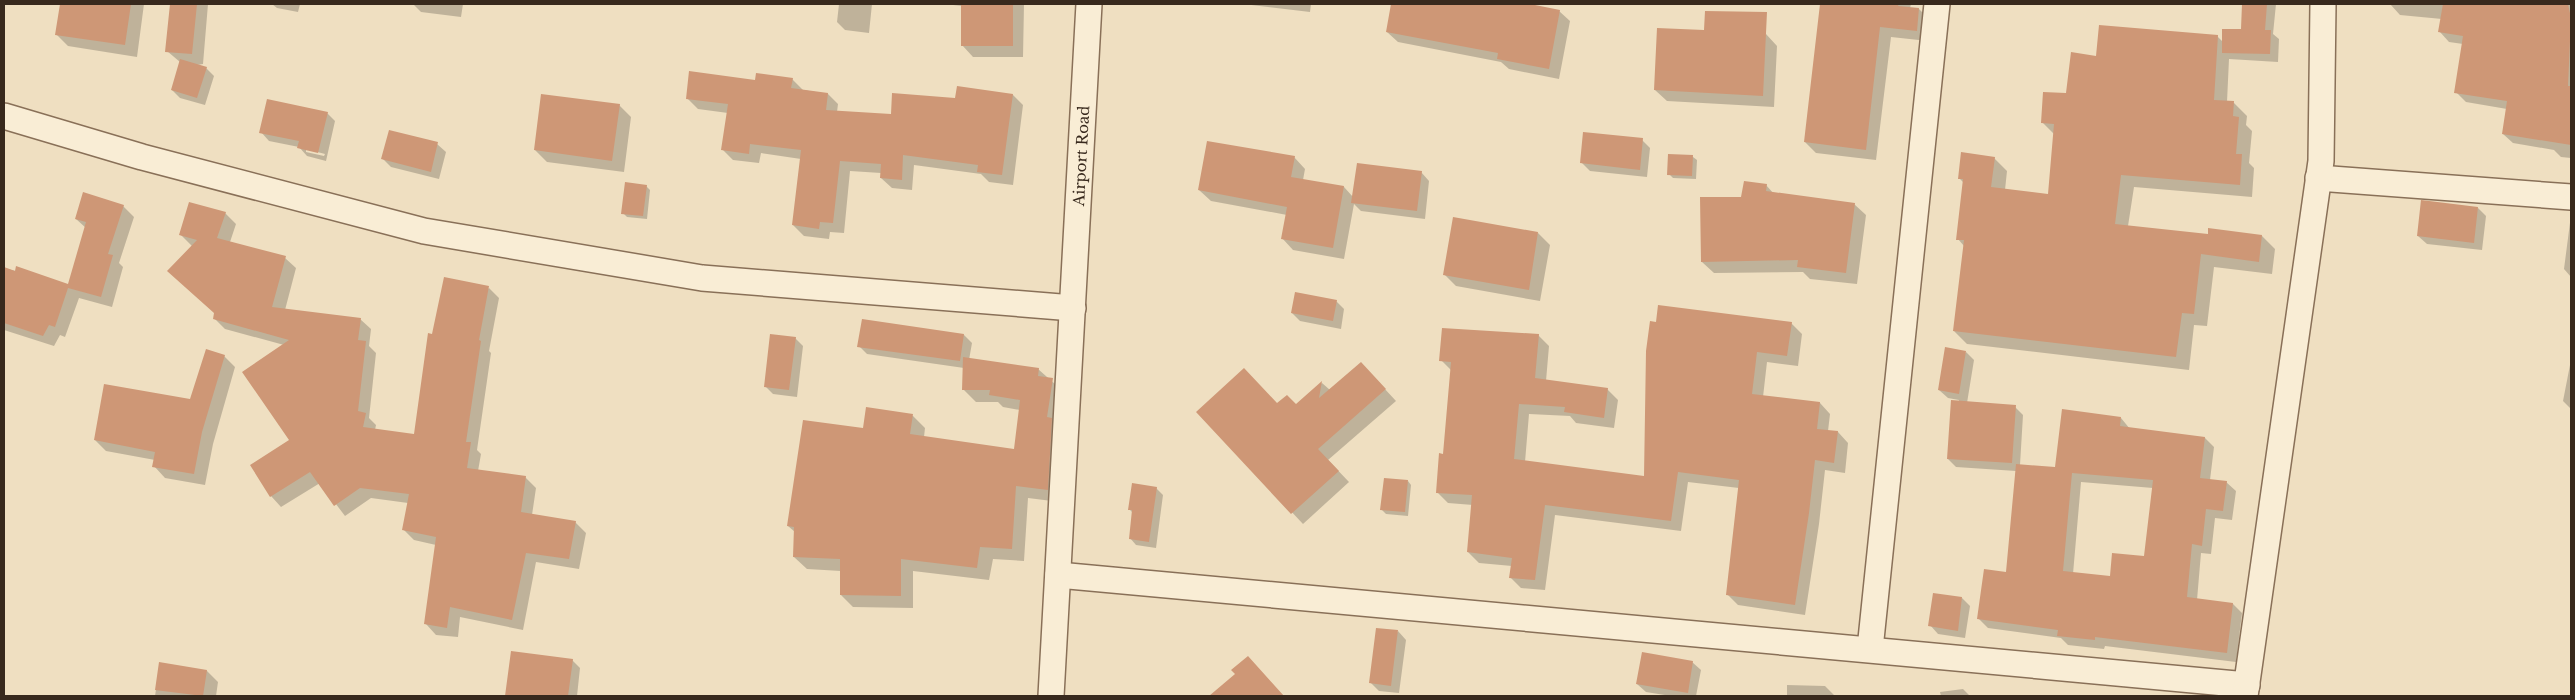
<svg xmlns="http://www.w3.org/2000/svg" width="2575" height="700" viewBox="0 0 2575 700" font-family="'Libre Baskerville',serif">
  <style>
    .shadow { fill: #0003; fill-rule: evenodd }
    .building { fill: #ce9776; fill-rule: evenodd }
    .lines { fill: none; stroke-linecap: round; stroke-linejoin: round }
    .street-casing { stroke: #897058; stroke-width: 28 }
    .street { stroke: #f9edd5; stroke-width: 25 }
    .labels { text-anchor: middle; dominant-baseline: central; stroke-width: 4.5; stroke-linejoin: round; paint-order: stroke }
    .street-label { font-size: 15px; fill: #38291d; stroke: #f6ead1 }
  </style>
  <rect width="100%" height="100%" fill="#efdfc1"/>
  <path class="shadow" d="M61,4H144L137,57L68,46L56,34Z
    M171,4H208L203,64L197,65L206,68L214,76L205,105L180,98L172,90L180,62L167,51Z
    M272,4H300L298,12L277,8Z
    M413,4H463L461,17L421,12Z
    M839,4H872L869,33L845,30L837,22Z
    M944,4H1024L1023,57H973L962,45V6Z
    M1243,4H1311L1310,12Z
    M1393,4H1524L1559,11L1570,21L1559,79L1509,69L1501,62L1398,42L1387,32Z
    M1828,4H1911L1910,8L1919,9L1930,20L1928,41L1891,37L1876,160L1816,153L1805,142Z
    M2244,4H2276L2273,34L2279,39L2278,62L2229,59L2227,102L2234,103L2247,116L2246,125L2252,131L2249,163L2254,168L2252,197L2134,187L2128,226L2209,236H2262L2275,249L2272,274L2214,267L2207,326L2194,325L2189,370L1967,344L1954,331L1964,246L1958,239L1964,183L1959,178L1994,158L2007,171L2005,190L2049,196L2055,135L2042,122L2098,57L2217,36L2223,42L2242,30Z
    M2390,4H2571V158L2561,157L2554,150L2513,143L2503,134L2507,109L2466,102L2456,92L2463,44L2449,42L2440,32L2442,19L2400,15Z
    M1766,34L1777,46L1774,107L1667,101L1655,90Z
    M792,79L803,90L828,94L838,104L837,112L892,115L956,99L1013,95L1023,105L1013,185L989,182L981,174L914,165L912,190L892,188L881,178V173L850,171L844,233L830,232L829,239L804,236L793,225L801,159L761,153L759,163L733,160L723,150L728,113L698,109L687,98L756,81Z
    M619,105L631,117L624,172L547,162L535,150Z
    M327,113L335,121L326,161L307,156L299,147L269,141L261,132ZM306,149L325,154L324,156L306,152Z
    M1642,140L1650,148L1647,177L1590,171L1582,163Z
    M437,144L446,152L439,179L391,167L383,159Z
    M1670,155L1693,157L1697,160L1696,179L1673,178L1669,174Z
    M1294,157L1305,169L1303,180L1344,187L1353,197L1421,172L1429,181L1425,219L1361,211L1354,204L1344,259L1293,250L1282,238L1287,215L1211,201L1199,190Z
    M1766,185L1774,194L1854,204L1866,215L1857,284L1810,279L1803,272L1714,273L1702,262L1742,198Z
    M646,186L650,190L647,219L627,217L623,213Z
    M123,206L134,217L119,263L123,267L112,307L79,298L65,337L60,335L54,346L4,330V268L69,285L86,228L76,219Z
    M2478,208L2486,216L2482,250L2427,244L2418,236Z
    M225,213L236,224L230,242L285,258L296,268L285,310L360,319L371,329L369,346L376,353L369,418L376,425L375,430L415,436L433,335L489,288L499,298L489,351L491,353L477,450L481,454L478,471L525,477L536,488L532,515L575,522L586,533L579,569L536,562L523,630L460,617L458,637L436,635L426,624L436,545L414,540L404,530L408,503L371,498L345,516L320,483L281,507L271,496L291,441L284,345L225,329L214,318L216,314L192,246L181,235Z
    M2571,215V277L2564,269Z
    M1538,233L1550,245L1540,301L1456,286L1444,274Z
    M1336,301L1344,309L1341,329L1300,321L1292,313Z
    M1791,323L1802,334L1798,366L1767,362L1763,397L1820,403L1830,414L1828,431L1838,432L1848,443L1845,473L1825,470L1819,524L1805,615L1738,605L1727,594L1739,488L1688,482L1681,531L1555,515L1545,590L1521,588L1510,577L1512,566L1479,563L1468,552L1473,505L1448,503L1438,493L1444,455L1452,371L1441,360L1538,335L1549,346L1546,381L1607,389L1618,400L1614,428L1576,423L1570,416L1529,414L1525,462L1645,477L1648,352Z
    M964,335L972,343L969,360L1038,369L1064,392L1060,502L1028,498L1024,561L993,559L989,580L913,571V608L853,607L841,595V571L807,569L794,557L795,532L788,526L864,430L867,409L913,416L925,428L924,437L1015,451L1020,410L1003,407L998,402H976L963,389L964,368L867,354L859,346Z
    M795,338L803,346L797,397L773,394L765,386Z
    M1966,352L1974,360L1967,403L2015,407L2023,415L2020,465L2056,469L2121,418L2130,429L2205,438L2214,447L2210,480L2226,482L2236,491L2232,520L2215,518L2211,554L2201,553L2197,600L2233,604L2242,613L2236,662L2105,646L2104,649L2068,645L2061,638L1988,628L1979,619L2007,573L2016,471L1956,467L1948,459L1959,400L1948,398L1939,390ZM2081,482L2153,488L2145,558L2111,577L2073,574Z
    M224,356L235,367L213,444L205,485L165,478L154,466L155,460L106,451L95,440L190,400Z
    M2570,365H2571V409L2563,401Z
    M1371,374L1396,401L1328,460L1349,482L1303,524L1198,412L1277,405L1296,406L1322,383L1330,390Z
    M1408,481L1411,485L1408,516L1386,514L1382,510Z
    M1156,488L1163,495L1156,548L1136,545L1130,538L1133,513L1129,509Z
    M1962,598L1970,606L1965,638L1938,634L1930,625Z
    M1398,631L1406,640L1399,693L1379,691L1370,682Z
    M512,652L572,660L580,668L577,696H506Z
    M1692,662L1701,670L1696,696H1671L1646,692L1637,684Z
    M160,664L207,671L218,682L216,696H155Z
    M1787,685L1825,686L1835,696H1787Z
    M1963,689L1970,696H1941L1940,692Z"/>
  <path class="building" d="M60,4H131L125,45L55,35Z
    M170,4H197L192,54L165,52Z
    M961,4H1013V46H961Z
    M1391,4H1530L1560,10L1549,69L1497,59L1498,53L1386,32Z
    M1820,4H1899L1898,6L1919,8L1917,31L1880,27L1866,150L1804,142Z
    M2242,4H2267L2265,30H2271L2270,54L2222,53V29H2241Z
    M2443,4H2568L2571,18L2568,86H2571V145L2502,134L2507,101L2454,93L2463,36L2438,32Z
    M1705,11L1767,12L1763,96L1654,90L1657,28L1704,30Z
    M2099,25L2218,35L2214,100L2234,101L2233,116L2239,117L2236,154H2242L2240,185L2121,175L2115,224L2208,234V228L2262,235L2259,262L2201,254L2194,314L2182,313L2176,357L1953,331L1964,240H1956L1963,179H1958L1961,152L1995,157L1991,187L2048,194L2054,124L2041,123L2043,92L2066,93L2071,52L2096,56Z
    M180,59L207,67L197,98L171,90Z
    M689,71L755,80L756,73L793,78L791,88L828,93L826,110L891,114L892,93L955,98L957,86L1013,94L1002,175L977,172L978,165L903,155L902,180L880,178L881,164L840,161L833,223L820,222L819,229L792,225L801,150L750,144L749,154L721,150L728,104L686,99Z
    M541,94L620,104L612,161L534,150Z
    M267,99L328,112L318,153L297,148L299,141L259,133Z
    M389,130L438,142L431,172L381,159Z
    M1583,132L1643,138L1640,170L1580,163Z
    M1207,141L1295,156L1291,177L1344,186L1333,248L1281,239L1287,207L1198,190Z
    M1668,154L1693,155L1692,176L1667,175Z
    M1357,163L1422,171L1417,211L1351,203Z
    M1744,181L1767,184L1766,191L1855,203L1846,273L1797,267L1798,260L1701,262L1700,197H1741Z
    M625,182L647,185L643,216L621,214Z
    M83,192L124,205L108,254L113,255L101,297L68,288L55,327L49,325L43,336L4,323V267L15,271L16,266L68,284L86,222L75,219Z
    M2421,200L2478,207L2474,243L2417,236Z
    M189,202L226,212L217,238L286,256L272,307L361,318L358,340L366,341L358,411L366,413L363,427L414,434L428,333L432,334L444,277L489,286L479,340L481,341L466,442H471L467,468L526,476L521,512L576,521L569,559L526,553L512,620L450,607L447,628L424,624L436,537L402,530L409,494L360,488L334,506L310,472L270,497L250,465L289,440L242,372L289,340L213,319L214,313L167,271L197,240L179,235Z
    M1453,217L1538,232L1529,290L1443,275Z
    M1295,292L1337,300L1333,321L1291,313Z
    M1658,305L1792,322L1787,356L1757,352L1752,394L1820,402L1817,429L1838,431L1834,463L1815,460L1809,513L1795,605L1726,595L1739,480L1678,472L1671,521L1545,505L1535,580L1509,578L1512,558L1467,552L1472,495L1436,493L1439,453L1443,454L1451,362L1439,361L1442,328L1539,334L1535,378L1608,388L1604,418L1564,412L1565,407L1519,404L1514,459L1644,476L1646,351L1650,321L1656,322Z
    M862,319L964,334L960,361L857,347Z
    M770,334L796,337L789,390L764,387Z
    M1945,347L1966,351L1959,394L1938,390Z
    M206,349L225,355L202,432L194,474L152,467L155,452L94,440L104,384L190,399Z
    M963,357L1039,368L1038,376L1053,378L1047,417L1052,418L1048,490L1016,486L1012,549L980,547L977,568L901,559V596L840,595V559L793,557L794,527L787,526L803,420L863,428L866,407L913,414L910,434L1014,449L1020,400L989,395L990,390H962Z
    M1361,362L1386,389L1318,449L1339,471L1291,514L1196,412L1244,368L1277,403L1287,395L1296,404L1322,381L1319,398Z
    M1951,400L2016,405L2012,463L1947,459Z
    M2062,409L2121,417L2120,426L2205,437L2200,478L2227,481L2223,511L2206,509L2202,546L2192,544L2187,597L2233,603L2227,653L2095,637V640L2057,636L2058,630L1977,619L1984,569L2006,572L2016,464L2055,467ZM2072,473L2153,480L2144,556L2112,553L2110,576L2063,571Z
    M1384,478L1408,480L1405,512L1380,510Z
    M1132,483L1157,487L1149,542L1129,539L1132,510H1128Z
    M1933,593L1962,597L1958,631L1928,626Z
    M1376,628L1398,630L1391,686L1369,683Z
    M511,651L573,659L568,696H505Z
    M1642,652L1693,661L1688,693L1636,684Z
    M1248,656L1284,696H1209L1235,674L1231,670Z
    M159,662L207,670L203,696L155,690Z"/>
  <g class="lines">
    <defs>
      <g id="street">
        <path d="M4,116L142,157L424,231L702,278L1073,308"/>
        <path d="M2318,178L2571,197"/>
        <path d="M1058,575L2247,685"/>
        <path d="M1870,649L1937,4"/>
        <path id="s1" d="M1051,696L1089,4"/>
        <path d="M2245,696L2321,161L2323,4"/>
      </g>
    </defs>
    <use href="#street" class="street-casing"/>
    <use href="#street" class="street"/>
  </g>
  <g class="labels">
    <g class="street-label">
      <text stroke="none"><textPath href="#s1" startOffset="541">Airport Road</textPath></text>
    </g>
  </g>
  <rect width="2575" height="700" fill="none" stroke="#38291d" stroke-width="10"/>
</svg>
